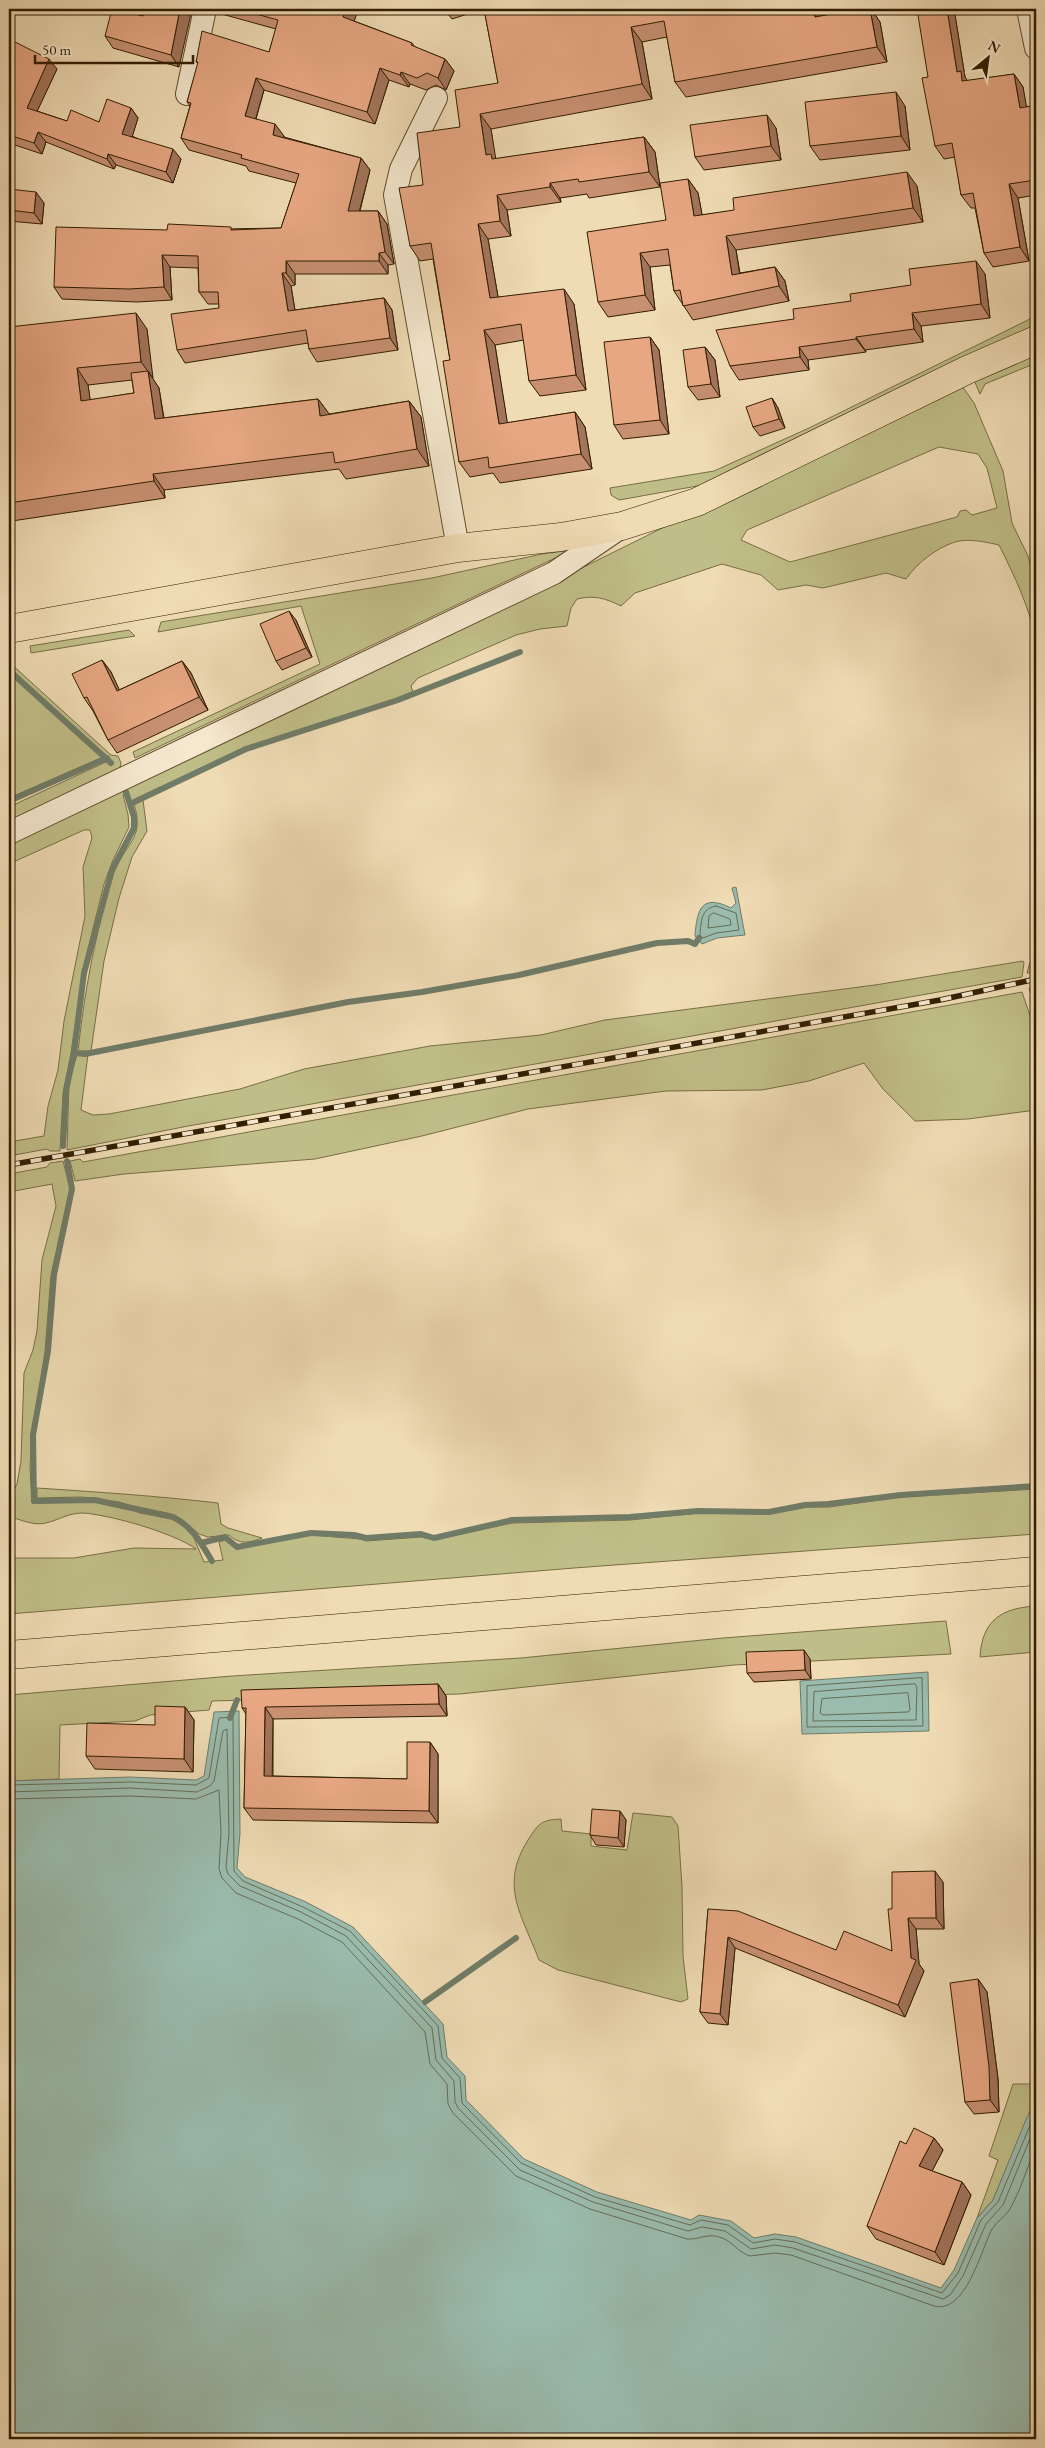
<svg xmlns="http://www.w3.org/2000/svg" width="1045" height="2448" viewBox="0 0 1045 2448" font-family="'EB Garamond',serif">
  <style>
    .green { fill: #c0be88; stroke: #786e44; fill-rule: evenodd }
    .water { fill: #9abbad; stroke: #707c68 }
    .lines { fill: none; stroke-linecap: round; stroke-linejoin: round }
    .shore { stroke: #666c56; stroke-width: 1 }
    .stream { stroke: #707c68; stroke-width: 6 }
    .minor-casing { stroke: #604c2d; stroke-width: 24 }
    .major-casing { stroke: #311d00; stroke-width: 29 }
    .highway-casing { stroke: #311d00; stroke-width: 29 }
    .minor { stroke: #f5e8ce; stroke-width: 22 }
    .major { stroke: #efdbb4; stroke-width: 28 }
    .highway { stroke: #efdbb4; stroke-width: 28 }
    .rail-casing { stroke: #311d00; stroke-width: 5.5 }
    .rail { stroke: #f5e8ce; stroke-width: 4; stroke-dasharray: 11; stroke-linecap: butt }
    .wall { fill: #c79071; stroke: #311d00; fill-rule: evenodd }
    .shaded-wall { fill: #a2755c; stroke: #311d00 }
    .building { fill: #e7a783; stroke: #311d00 }
  </style>
  <rect width="100%" height="100%" fill="#efdbb4"/>
  <filter id="stains"><feTurbulence type="fractalNoise" baseFrequency=".004" numOctaves="4"/><feColorMatrix values="0 0 0 0 .2 0 0 0 0 .09 0 0 0 0 .02 0 0 0 .5 -.17"/></filter>
  <radialGradient id="worn" r=".72"><stop offset=".6" stop-color="#630" stop-opacity="0"/><stop offset="1" stop-color="#630" stop-opacity=".3"/></radialGradient>
  <path class="green" d="M1036,316V327L714,483L619,500L611,495L610,488L714,471L809,428Z
    M1036,353V363L985,384L980,394L974,380Z
    M962,386L974,403L1003,471L1012,523L1028,556L1036,587V640C1029,606 1014,575 999,545C986,542 968,538 955,542C936,548 917,563 906,579L886,573L823,588L806,585L778,590L761,575L722,564L635,593L621,606C605,598 594,595 577,599L571,608L567,626L540,629L516,635L418,678L411,686L413,692L398,699L246,748L131,802L128,792H125L123,795L128,814L129,827L113,860L104,884L83,969L71,1053L63,1094L60,1151H50L47,1149L9,1156V1142L44,1136L48,1106L58,1070L64,1021L85,916L83,867L92,838L90,830H84L9,864V845L483,617L878,421ZM939,447L978,454L987,468L997,508L972,515L966,510L960,511L957,517L790,562L741,540L747,530Z
    M572,550L135,758L133,752L320,664L301,606L158,632L161,622L432,578L542,554Z
    M129,630L135,636L31,653L30,646Z
    M9,662L111,755L118,756L121,763L120,768L116,771L9,821V807L110,760L14,672L9,673Z
    M13,677L103,757L9,798V678Z
    M143,800L147,831L132,857L119,898L104,961L91,1051H78C83,1006 90,963 101,919C106,902 109,883 116,867C129,841 144,836 134,804Z
    M1036,937V972L1027,973L1030,962L1033,960Z
    M1023,961L1024,963L1022,977L183,1127L67,1150L69,1081L77,1055L88,1054L81,1110L93,1115L109,1114L240,1089L304,1069L430,1046L541,1035L605,1020L875,985Z
    M1036,986V1015L1029,988Z
    M1022,992L1036,1033V1110L968,1119L915,1121L883,1089L864,1063L809,1081L762,1090L666,1091L528,1109L422,1136L315,1159L124,1174L75,1181L70,1161L80,1159L83,1162Z
    M63,1161L70,1189L51,1275L45,1352L32,1435L30,1466L32,1503L95,1502L120,1505L140,1513L173,1519L191,1531L204,1562L223,1560L219,1542L225,1540L237,1549L311,1535L360,1539L366,1541L421,1537L434,1540L512,1523L630,1520L698,1513L769,1514L806,1507H829L901,1497L1036,1489V1534L574,1568L9,1614V1558H74L134,1548L196,1549C174,1533 111,1515 83,1513C68,1513 59,1520 46,1523C35,1526 20,1520 9,1516V1499L17,1484L21,1461L24,1373L33,1350L37,1331L42,1260L56,1206L52,1184L9,1192V1174L47,1167L50,1163Z
    M37,1488C97,1492 158,1496 218,1503L221,1524L228,1528L262,1538C249,1543 240,1545 229,1535L208,1537L199,1534L182,1520L167,1513L138,1508L119,1502L82,1497L37,1498Z
    M1036,1606V1652L980,1657C982,1620 1002,1608 1036,1606Z
    M946,1621L951,1654L734,1665L460,1694L212,1701L209,1710L150,1715L135,1721L60,1725L59,1779L9,1781V1695L232,1676L521,1658L723,1638Z
    M633,1813L672,1817L678,1826L682,1887L683,1956L688,1999L681,2002L558,1970L539,1960C522,1915 499,1886 528,1840C539,1823 541,1820 561,1819L562,1831L591,1834V1846L627,1850Z
    M1013,2084H1036V2106L1032,2108L993,2200L977,2218L998,2160L989,2156Z"/>
  <path class="water" d="M736,887L745,935L717,938L702,944L695,936C697,910 701,893 731,908L736,903L732,888Z
    M928,1672L929,1731L802,1734L800,1681Z
    M239,1711L240,1833L237,1868L245,1877L306,1902L353,1927L443,2024L447,2057L465,2076L466,2100L524,2159L597,2192L691,2220L699,2215L731,2221L754,2238L775,2234L796,2237L941,2288L954,2270L977,2218L993,2200L1027,2117L1032,2107L1036,2106V2439H9V1781L130,1777L196,1780L204,1776L214,1712Z"/>
  <g class="lines">
    <path class="shore" d="M716,906L736,913L739,930L716,933L703,938L700,935C701,922 701,908 716,906Z
      M714,913L730,919L731,925L708,928L709,916Z
      M922,1678L923,1726L807,1727V1686Z
      M915,1684L917,1687L916,1720L813,1721L814,1692Z
      M908,1693L910,1710L908,1712L823,1715L820,1713L822,1699Z
      M9,1785L130,1782L196,1785L209,1778L219,1718L233,1717L234,1871L243,1881L303,1907L350,1931L438,2026L442,2058L460,2078L462,2103L521,2163L595,2197L690,2225L701,2220L728,2225L753,2243L775,2239L795,2242L942,2293L958,2273L981,2220L998,2202L1036,2111
      M9,1792L130,1788L197,1792L210,1786L214,1781L223,1731L227,1729L229,1833L226,1867L228,1874L240,1886L301,1912L346,1936L432,2028L436,2060L454,2081L455,2102L458,2108L520,2170L593,2202L688,2231L702,2227L725,2231L751,2249L775,2245L793,2248L943,2299L950,2295L963,2276L986,2224L1003,2205L1036,2124
      M9,1799L130,1796L196,1799L219,1790L221,1832L219,1869L222,1878L236,1893L298,1919L342,1942L425,2032L430,2064L447,2084L448,2104L453,2113L516,2176L590,2209L687,2239C699,2240 709,2232 722,2238C733,2242 739,2253 750,2256L775,2253L791,2255L934,2306C966,2314 981,2250 992,2229C997,2221 1005,2217 1010,2209C1021,2189 1028,2166 1036,2145"/>
    <path class="stream" d="M9,676L14,675L111,763
      M9,801L107,758
      M130,804L246,749L398,700L520,652
      M74,1053L85,1054L348,1002L422,992L519,975L657,943L688,941L695,944L699,938
      M63,1146L66,1090L74,1053L84,973L112,870L134,828V817L126,792
      M67,1161L72,1189L54,1275L48,1351L33,1435L34,1501L95,1500L173,1517C193,1527 201,1543 212,1561
      M201,1543L225,1537L237,1547L311,1533L354,1535L366,1538L421,1534L434,1538L512,1520L630,1517L698,1511L769,1512L805,1505L828,1504L901,1495L1036,1486
      M230,1718L237,1700
      M425,2002L516,1938"/>
    <defs>
      <path id="minor" d="M1028,9L1036,48
        M187,94L205,9
        M436,98L401,169L395,195L458,548
        M9,833L554,573L620,528"/>
      <path id="major" d="M9,629L458,548L561,537L622,526L697,502L967,370L1036,340"/>
      <path id="highway" d="M9,1655L1036,1571"/>
    </defs>
    <use href="#minor" class="minor-casing"/>
    <use href="#major" class="major-casing"/>
    <use href="#highway" class="highway-casing"/>
    <use href="#minor" class="minor"/>
    <use href="#major" class="major"/>
    <use href="#highway" class="highway"/>
    <defs>
      <path id="rail" d="M9,1165L940,1000L1036,979"/>
    </defs>
    <use href="#rail" class="rail-casing"/>
    <use href="#rail" class="rail"/>
  </g>
  <path class="wall" d="M145,9L179,67L113,48L105,36L143,16Z
    M215,9H358L354,21L412,43L415,47L445,59L454,71L446,90L436,85L426,90L410,84L409,87L389,80L375,124L264,90L256,119L284,136V137L361,158L370,170L360,211H378L387,224L394,264L388,265V274H295V285L291,286L295,310L384,298L392,310L398,350L317,362L309,349L308,343L185,363L177,350L219,308V304H208L199,292L198,268L170,267L172,300L137,302L62,299L54,287L167,230L281,228L296,183L249,171L246,166L189,150L181,138L190,106L187,102L198,64L196,62L269,52L276,29L218,13Z
    M443,9H483L452,19L445,10Z
    M484,9L822,15L859,9H871L880,22L887,62L686,97L675,82L667,37L642,42L652,99L491,129L495,159L644,137L655,152L660,187L589,198L587,194L560,198L561,202L507,210L511,236L488,239L498,297L574,304L586,390L540,396L529,381L524,340L495,345L507,423L575,412L585,427L592,469L500,483L493,473L470,477L459,462L450,360L433,259L420,261L410,246L423,185L460,127L498,83Z
    M954,9L965,77L967,81L1014,74L1023,87L1026,107L1031,106L1036,114V195L1018,198L1029,261L993,267L984,253L975,208H971L961,195L955,157L944,159L935,146L928,77Z
    M9,39L57,69L37,111L67,121L99,122L131,108L138,118L132,136L181,159L173,183L116,165L114,169L46,142L42,154L9,143Z
    M905,106L910,150L820,160L810,146Z
    M776,128L781,160L704,170L695,157Z
    M688,179L698,193L702,215L917,186L923,222L736,250L740,273L775,267L785,281L789,301L693,320L674,291L670,265L650,267L655,310L608,317L598,302L666,220Z
    M9,189L44,203L42,224L9,221Z
    M985,274L990,318L921,326L923,342L865,350L866,352L808,360L809,370L739,380L730,366L794,319L851,301Z
    M9,327L147,329L152,378L159,388L164,418L318,399L329,414L409,401L421,417L429,466L346,479L339,469L164,490L165,498L12,521V524H9ZM132,380L134,393L90,400L88,385Z
    M650,337L659,350L669,434L623,439L614,425Z
    M705,347L715,360L720,397L698,400L688,387Z
    M772,398L778,408L785,428L760,436L753,427Z
    M296,620L312,657L282,670L276,661Z
    M102,660L111,672L119,690L182,661L191,673L208,710L117,753L108,740L93,711L84,698Z
    M810,1659L811,1679L754,1682L747,1673Z
    M438,1684L446,1696L447,1716L273,1719V1776L407,1779L430,1742L438,1754V1823L253,1820L244,1808L246,1714L242,1708Z
    M185,1707L194,1720L193,1772L95,1769L86,1756L155,1725Z
    M620,1811L626,1820L624,1847L596,1845L590,1835Z
    M943,1882L944,1929H916L919,1964L924,1971L905,2017L735,1948L728,2025L708,2023L700,2012L708,1909L836,1950L892,1951V1909Z
    M978,1979L987,1992L998,2079L999,2112L974,2114L965,2102Z
    M934,2138L943,2150L932,2171L962,2182L971,2195L944,2265L876,2239L867,2226L906,2144Z"/>
  <path class="shaded-wall" d="M180,9H192L179,67L171,55Z
    M346,9H358L352,29L343,17Z
    M813,9H821L825,32L815,17Z
    M870,9H871L880,22L887,62L877,47Z
    M947,9H954L965,77L970,85L962,81L957,72Z
    M631,27L642,42L652,99L642,84Z
    M49,59L57,69L34,118L27,108Z
    M445,59L454,71L446,90L438,78Z
    M380,68L389,80L375,124L367,112Z
    M401,72L410,84L409,87L400,75Z
    M1014,74L1023,87L1029,121L1020,108Z
    M256,78L264,90L253,128L245,116Z
    M896,92L905,106L910,150L901,136Z
    M1031,106L1036,114V138Z
    M131,108L138,118L130,144L122,134Z
    M480,114L491,129L496,160L502,174L486,155Z
    M767,115L776,128L781,160L771,146Z
    M275,124L284,136L281,147L273,135Z
    M38,132L46,142L42,154L34,143Z
    M644,137L655,152L660,187L649,172Z
    M173,149L181,159L173,183L166,172Z
    M108,154L116,165L114,169L107,159Z
    M361,158L370,170L356,224L348,211Z
    M907,172L917,186L923,222L913,208Z
    M688,179L698,193L705,230L694,216Z
    M550,183L560,198L561,202L550,187Z
    M1009,184L1018,198L1029,261L1020,247Z
    M36,192L44,203L42,224L34,213Z
    M497,195L507,210L511,236L500,221Z
    M378,211L387,224L394,264L385,252Z
    M478,224L488,239L501,314L490,298Z
    M726,236L736,250L742,289L732,275Z
    M379,253L388,265V274L379,261Z
    M640,253L650,267L655,310L645,295Z
    M162,255L170,267L172,300L164,287Z
    M286,261L295,274V285L286,273Z
    M976,261L985,274L990,318L981,304Z
    M775,267L785,281L789,301L779,286Z
    M282,273L291,286L297,323L288,311Z
    M564,289L574,304L586,390L576,375Z
    M384,298L392,310L398,350L390,338Z
    M136,313L147,329L153,378L141,362Z
    M912,313L921,326L923,342L914,329Z
    M484,330L495,345L510,439L499,424Z
    M650,337L659,350L669,434L660,420Z
    M856,337L865,350L866,352L856,339Z
    M705,347L715,360L720,397L711,384Z
    M799,347L808,360L809,370L800,357Z
    M77,368L88,385L93,418L81,401Z
    M148,371L159,388L166,435L155,419Z
    M772,398L778,408L785,428L779,419Z
    M318,399L330,415L320,416Z
    M409,401L421,417L429,466L417,449Z
    M575,412L585,427L592,469L581,454Z
    M153,474L164,490L165,498L154,481Z
    M9,516L12,521V524L9,519Z
    M289,611L296,620L312,657L306,648Z
    M102,660L111,672L126,704L117,691Z
    M182,661L191,673L208,710L199,697Z
    M804,1650L810,1659L811,1679L805,1670Z
    M438,1684L446,1696L447,1716L439,1704Z
    M185,1707L194,1720L193,1772L184,1759Z
    M265,1707L273,1719L272,1788L264,1776Z
    M430,1742L438,1754V1823L429,1811Z
    M620,1811L626,1820L624,1847L618,1838Z
    M935,1871L943,1882L944,1929L936,1918Z
    M908,1918L916,1929L919,1964L924,1971L905,2017L898,2005L911,1958Z
    M728,1937L735,1948L728,2025L720,2014Z
    M978,1979L987,1992L998,2079L999,2112L990,2100Z
    M934,2138L943,2150L928,2179L919,2166Z
    M962,2182L971,2195L944,2265L935,2252Z"/>
  <path class="building" d="M112,9H116L143,16L145,9H180L171,55L105,36Z
    M238,9H346L343,17L412,43L411,45L445,59L438,78L427,73L417,78L401,72L400,75L380,68L367,112L256,78L245,116L275,124L273,135L361,158L348,211H378L385,252L379,253V261H286V273H282L288,311L384,298L390,338L309,349L306,330L177,350L171,314L219,308L218,292H199L198,256L162,255L164,287L129,289L54,287L56,227L167,230L168,224L231,227V230L281,228L299,174L241,158L242,155L181,138L191,103L187,102L198,62H196L202,31L269,52L278,20Z
    M484,9H813L815,17L859,9H870L877,47L675,82L664,21L631,27L642,84L480,114L486,155L491,154L492,159L644,137L649,172L579,182L578,179L550,183V187L497,195L500,221L478,224L490,298L564,289L576,375L529,381L521,324L484,330L499,424L575,412L581,454L489,468L488,457L459,462L443,361L450,360L431,243L410,246L399,188L423,185L417,133L460,127L455,90L498,83Z
    M917,9H947L957,72L961,71L962,81L1014,74L1020,108L1031,106L1036,138V180L1009,184L1020,247L984,253L973,193L961,195L952,143L935,146L922,78L928,77Z
    M9,39L49,59L27,108L67,121L71,110L99,122L107,99L131,108L122,134L173,149L166,172L108,154L107,159L38,132L34,143L9,135V71L11,63L9,62Z
    M896,92L901,136L810,146L805,102Z
    M767,115L771,146L695,157L690,125Z
    M907,172L913,208L726,236L732,275L775,267L779,286L683,306L680,290L674,291L668,249L640,253L645,295L598,302L587,232L666,220L660,183L688,179L694,216L734,210L733,198Z
    M9,189L36,192L34,213L9,210Z
    M976,261L981,304L912,313L914,329L856,337V339L799,347L800,357L730,366L716,330L794,319L793,309L851,301L850,294L911,285L909,269Z
    M136,313L141,362L77,368L81,401L134,393L131,373L148,371L155,419L318,399L320,416L409,401L417,449L335,463L333,452L153,474L154,481L9,503V327Z
    M650,337L660,420L614,425L604,342Z
    M705,347L711,384L688,387L683,350Z
    M772,398L779,419L753,427L746,407Z
    M289,611L306,648L276,661L260,624Z
    M102,660L117,691L182,661L199,697L108,740L87,697L84,698L72,674Z
    M804,1650L805,1670L747,1673L746,1652Z
    M438,1684L439,1704L265,1707L264,1776L407,1779V1742H430L429,1811L244,1808L246,1708H242L241,1690Z
    M155,1706L185,1707L184,1759L86,1756L87,1723L155,1725Z
    M592,1809L620,1811L618,1838L590,1835Z
    M935,1871L936,1918H908L911,1958L916,1960L898,2005L728,1937L720,2014L700,2012L708,1909L738,1911L836,1950L844,1931L892,1951L888,1909H892V1872Z
    M978,1979L989,2067L990,2100L965,2102L950,1983Z
    M914,2128L934,2138L919,2166L962,2182L935,2252L867,2226L900,2141L906,2144Z"/>
  <rect width="1045" height="2448" fill="none" stroke="#efdbb4" stroke-width="30"/>
  <rect x="10" y="10" width="1025" height="2428" fill="none" stroke="#311d00" stroke-width="2.5"/>
  <rect x="15" y="15" width="1015" height="2418" fill="none" stroke="#311d00"/>
  <g transform="translate(988 58) rotate(29)" stroke="#f5e8ce" stroke-width="4" paint-order="stroke">
  <path d="M0-4L9 19L0 12L-9 19Z" fill="#311d00"/>
  <text y="-8" font-size="14" font-weight="bold" text-anchor="middle" fill="#311d00">N</text>
  </g>
  <path d="M35 55v8h158v-8" fill="none" stroke="#311d00" stroke-width="2.5"/>
  <text x="42" y="55" font-size="15" fill="#311d00" stroke="#f5e8ce" stroke-width="4" paint-order="stroke">50 m</text>
  <rect width="100%" height="100%" filter="url(#stains)"/>
  <rect width="100%" height="100%" fill="url(#worn)"/>
</svg>
